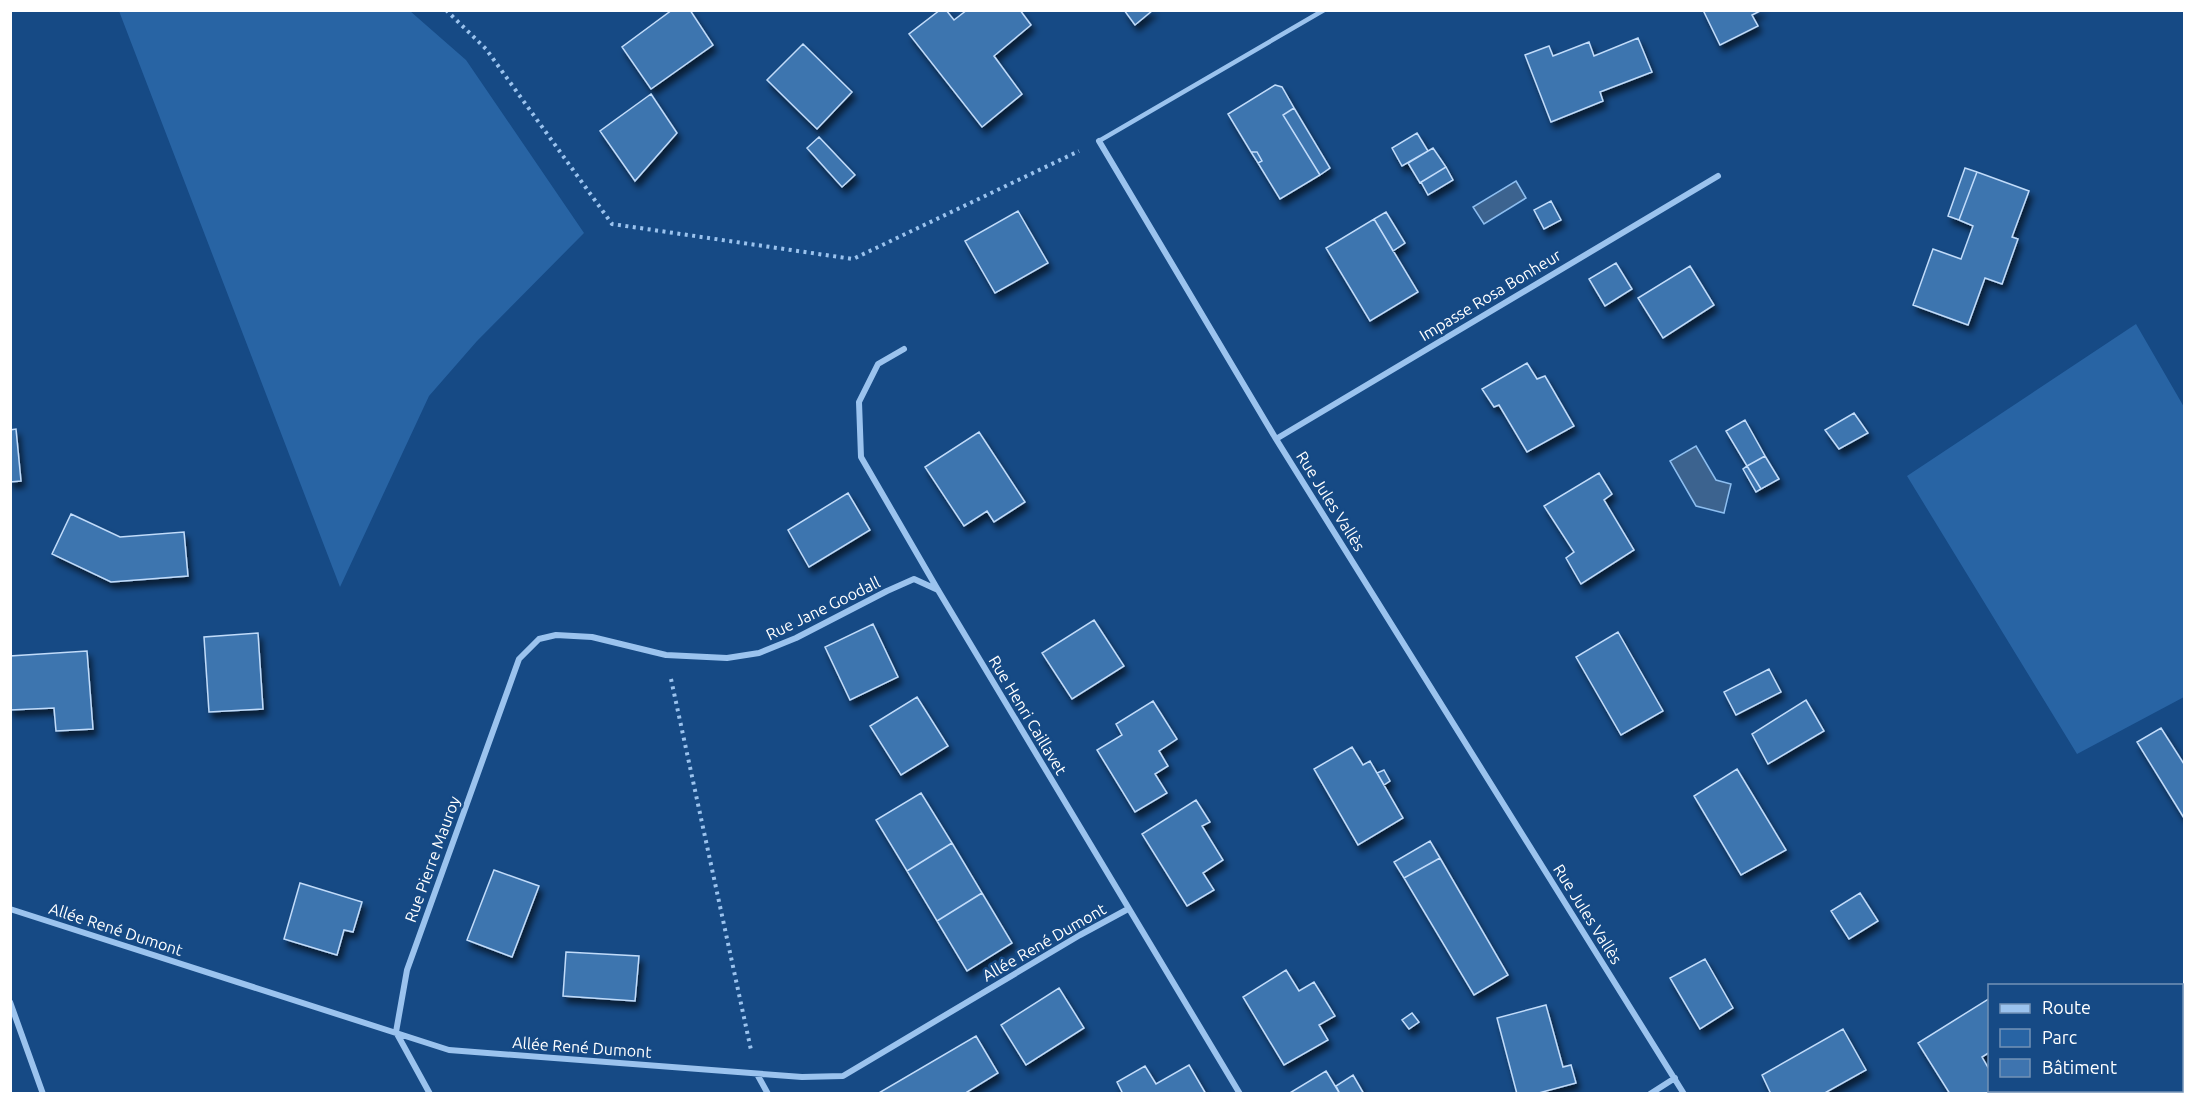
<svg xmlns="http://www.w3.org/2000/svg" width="2195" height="1104" viewBox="0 0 2195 1104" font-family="Ubuntu,sans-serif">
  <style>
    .green { fill: #2864a4 }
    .water { fill: #3c638f; stroke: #8dbef0; stroke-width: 1.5 }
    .building { fill: #3e74af; stroke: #c1dcfa; stroke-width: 1.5; filter: url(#shadow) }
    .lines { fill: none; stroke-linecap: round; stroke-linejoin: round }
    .path { stroke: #9bc3ee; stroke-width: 4; stroke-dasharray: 3 4.5; stroke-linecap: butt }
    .lane { stroke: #9bc3ee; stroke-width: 4.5 }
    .street { stroke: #9bc3ee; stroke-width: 6 }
    .labels { text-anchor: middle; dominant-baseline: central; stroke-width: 5; stroke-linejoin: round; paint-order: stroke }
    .street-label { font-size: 16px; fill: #fff; stroke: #164a85 }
  </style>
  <defs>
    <filter id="shadow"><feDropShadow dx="3.5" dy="6" stdDeviation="3" flood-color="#0009"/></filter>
  </defs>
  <rect width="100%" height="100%" fill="#164a85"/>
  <path class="green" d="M119,11H410L466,60L584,233L477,341L429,396L340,587Z
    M2136,324L2184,407V697L2077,754L1907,476Z"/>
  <path class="water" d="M1516,181L1526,198L1484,224L1473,207Z
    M1696,446L1716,480L1731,484L1724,513L1696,506L1670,461Z"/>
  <path class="building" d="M672,10H690L713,45L651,89L622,47Z
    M940,10H946L954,20L967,10H1020L1031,25L994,56L1022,94L982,127L909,34Z
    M1124,10H1153L1135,25Z
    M1703,10H1762L1752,15L1758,26L1720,45Z
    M1638,38L1652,72L1600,92L1603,101L1551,122L1525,55L1549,46L1553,56L1589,42L1594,56Z
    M803,44L852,92L817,129L767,80Z
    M1275,85L1282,87L1294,108L1283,115L1320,175L1280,199L1258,163L1262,161L1257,152H1251L1228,114Z
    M651,94L677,133L635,181L600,131Z
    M1294,108L1330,168L1320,175L1283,115Z
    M1417,133L1428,151L1402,166L1392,148Z
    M819,137L855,175L842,187L807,148Z
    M1433,148L1446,167L1420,183L1408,163Z
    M1251,152H1257L1262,161L1258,163Z
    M1446,167L1453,180L1428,195L1421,182Z
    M1965,168L1977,172L1959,220L1948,216Z
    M1977,172L2029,191L2012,237L2018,239L2002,284L1985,278L1968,325L1913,305L1933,249L1961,259L1973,226L1959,220Z
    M1551,201L1561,220L1544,229L1534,210Z
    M1018,211L1048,263L995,293L965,241Z
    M1386,212L1405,243L1393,251L1374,219Z
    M1374,219L1418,292L1370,321L1326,248Z
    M1616,263L1632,289L1605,306L1589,279Z
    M1690,266L1714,305L1663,338L1638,298Z
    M1527,363L1537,379L1545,376L1574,426L1527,452L1499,405L1494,407L1482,389Z
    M1854,413L1868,433L1839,449L1825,430Z
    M1745,420L1765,456L1747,466L1726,431Z
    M16,429L21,481L10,482V430Z
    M979,432L1025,502L994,522L987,511L964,526L925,467Z
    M1765,456L1779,479L1761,489L1747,466Z
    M1747,466L1761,489L1756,492L1743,469Z
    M1599,473L1612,494L1604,500L1634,550L1581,584L1566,558L1574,552L1544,506Z
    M848,493L870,530L809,567L788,530Z
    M71,514L120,537L184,532L188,576L111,582L52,554Z
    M1094,620L1124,666L1072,699L1042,653Z
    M873,624L898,677L850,700L825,647Z
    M1618,632L1663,711L1621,735L1576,657Z
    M258,633L263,709L209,712L204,637Z
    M87,651L93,729L56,731L54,708L10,710V656Z
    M1769,669L1781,692L1736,715L1724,692Z
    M917,697L948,746L901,775L870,726Z
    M1806,700L1824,731L1768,764L1752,734Z
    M1153,701L1177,739L1159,751L1168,766L1155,774L1167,793L1135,812L1097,750L1122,735L1116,724Z
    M2161,728L2184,764V818L2137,742Z
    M1352,747L1363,765L1370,761L1403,818L1358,845L1314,769Z
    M1737,769L1786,850L1741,875L1694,796Z
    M1384,770L1390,781L1384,785L1377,773Z
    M921,793L952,843L907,871L876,820Z
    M1196,800L1210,822L1202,826L1223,860L1203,873L1214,890L1187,906L1142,834Z
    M1430,841L1440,858L1404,878L1394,862Z
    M952,843L982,893L937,921L907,871Z
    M1440,858L1508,975L1474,995L1404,878Z
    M494,870L539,886L512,957L467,940Z
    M300,883L362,902L353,932L344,930L337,955L284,939Z
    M982,893L1012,943L967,971L937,921Z
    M1860,893L1878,921L1849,939L1831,911Z
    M566,952L639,956L635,1001L563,996Z
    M1705,959L1733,1008L1700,1029L1670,978Z
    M1286,970L1299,991L1314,982L1335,1016L1319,1025L1328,1040L1284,1065L1243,997Z
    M1059,988L1084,1028L1026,1065L1001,1025Z
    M1990,998V1052L1982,1057L1990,1071V1090L2001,1091L1997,1094H1950L1918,1043Z
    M1546,1005L1563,1067L1571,1065L1576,1083L1535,1094H1517L1497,1018Z
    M2182,1008L2184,1013V1094H2180L2178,1090H2182Z
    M1412,1013L1419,1022L1409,1029L1402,1020Z
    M1843,1029L1866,1070L1823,1094H1771L1762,1075Z
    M976,1036L998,1073L964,1094H877Z
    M1189,1065L1206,1094H1123L1117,1082L1145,1066L1156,1084Z
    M1326,1071L1340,1094H1288Z
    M1353,1075L1364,1094H1340L1336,1086Z"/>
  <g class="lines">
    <path class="path" d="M446,10L486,49L612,224L853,259L1079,151
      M671,679L751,1050"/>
    <path class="lane" d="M1099,141L1324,10"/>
    <path class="street" d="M1099,141L1276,439L1684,1094
      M904,349L878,364L859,402L861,457L938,590L1240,1094
      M1276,439L1718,176
      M10,909L449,1050L802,1077L843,1076L1080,935L1128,909
      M10,1002L43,1094
      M757,1074L768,1094
      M430,1094L396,1032L407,970L519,659L539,639L556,635L592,637L666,655L727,658L759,653L796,638L887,591L914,579L938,590
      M1650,1094L1675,1078"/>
  </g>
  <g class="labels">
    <g class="street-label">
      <text transform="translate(1490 295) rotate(-31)">Impasse Rosa Bonheur</text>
      <text transform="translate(1331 501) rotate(58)">Rue Jules Vallès</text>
      <text transform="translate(823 608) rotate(-26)">Rue Jane Goodall</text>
      <text transform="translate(1028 715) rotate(59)">Rue Henri Caillavet</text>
      <text transform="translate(432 859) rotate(-70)">Rue Pierre Mauroy</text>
      <text transform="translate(1588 914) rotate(58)">Rue Jules Vallès</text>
      <text transform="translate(116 929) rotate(18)">Allée René Dumont</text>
      <text transform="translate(1044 942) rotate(-30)">Allée René Dumont</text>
      <text transform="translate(582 1047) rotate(4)">Allée René Dumont</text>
    </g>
  </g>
  <rect width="2195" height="1104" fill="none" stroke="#ffffff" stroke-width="24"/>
  <rect x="1988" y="984" width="195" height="108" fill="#164a85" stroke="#7392b6" stroke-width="1.5"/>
  <rect x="2000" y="1004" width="30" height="9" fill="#9bc3ee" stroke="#7392b6" stroke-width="1.5"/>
  <text x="2042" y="1014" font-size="18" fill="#ffffff">Route</text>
  <rect x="2000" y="1029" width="30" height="18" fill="#2864a4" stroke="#7392b6" stroke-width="1.5"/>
  <text x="2042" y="1044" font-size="18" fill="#ffffff">Parc</text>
  <rect x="2000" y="1059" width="30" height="18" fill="#3e74af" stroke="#7392b6" stroke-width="1.5"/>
  <text x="2042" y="1074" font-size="18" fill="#ffffff">Bâtiment</text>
</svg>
